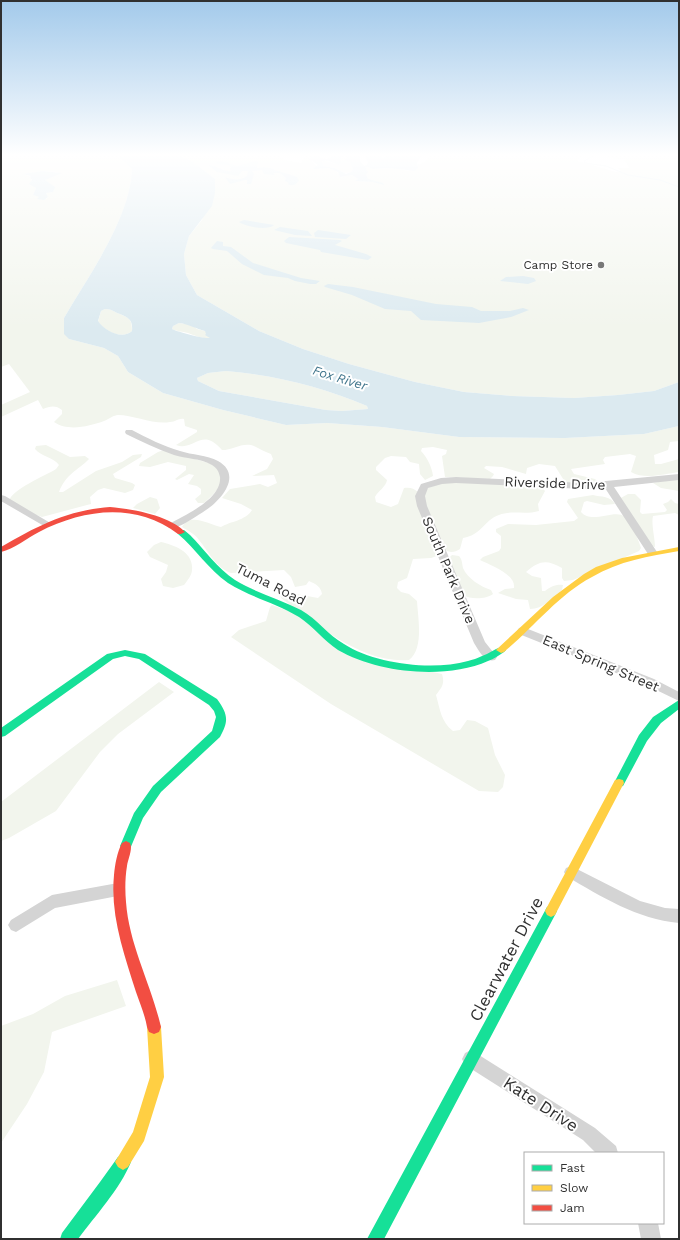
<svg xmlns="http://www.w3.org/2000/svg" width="680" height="1240" viewBox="0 0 680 1240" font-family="'Work Sans',sans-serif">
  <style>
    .green { fill: #f2f5ed; fill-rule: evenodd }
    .water { fill: #dceaf0; fill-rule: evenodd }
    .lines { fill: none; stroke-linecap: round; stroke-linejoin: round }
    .stream { stroke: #dceaf0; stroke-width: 1 }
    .street { fill: #d4d4d4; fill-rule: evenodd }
    .fast { fill: #16e098; fill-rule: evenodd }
    .slow { fill: #ffcf43; fill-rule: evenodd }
    .jam { fill: #f24e42; fill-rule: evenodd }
    .poi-dot { fill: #787878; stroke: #fff; stroke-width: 1.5 }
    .labels { text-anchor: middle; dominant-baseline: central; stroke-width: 4; stroke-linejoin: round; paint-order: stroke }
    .far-poi-label { font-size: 12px; fill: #303030; stroke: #fff; text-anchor: end }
    .far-water-label { font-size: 13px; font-style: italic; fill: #43778d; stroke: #fff }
    .street-label { font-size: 14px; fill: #303030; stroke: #fff }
    .near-street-label { font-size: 17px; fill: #303030; stroke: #fff }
  </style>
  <rect width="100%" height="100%" fill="#fff"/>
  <path class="green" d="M1,155H117L132,169C130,219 89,275 64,318L69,339L104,348L118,356L128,372L163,393L223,410L286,425L327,423L382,427L459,437L565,438L644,434L679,426V441L670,442L668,450L654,455L655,464H661L679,459V472C664,474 645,480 631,472L636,456L630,454L605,457L603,460L605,464L571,469L574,474L595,479L597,481L596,483L577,484L565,482L555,466L539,464L527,468L526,474L502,467L486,466L484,468L494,474L493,476L490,479L445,477L442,456L446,454L447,450L433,447L422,448L421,451C427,457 432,467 433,476L425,480L420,474L419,464L410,462L406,457L391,456L385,458L376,467V470L387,480C386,487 378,491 375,497L376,502L391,507L398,504L404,488C409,487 414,488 418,492L438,553L437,556L431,558L413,559L407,578L398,582L397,588L401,592L409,594L417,601C418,618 424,649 409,660C362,664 316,624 281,598L280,594L285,592L318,598L322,594C321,587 316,584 309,581L306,585L295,587L291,577L284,570L231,573C216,568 208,551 199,540C195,534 187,530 182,527C191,512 209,525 221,527C231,521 245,521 252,510L241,504L222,498L230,489L260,484L268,487L277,483L274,475L252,476L267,469L273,459L271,454C264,452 256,446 251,445C241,443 232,450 222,450C201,426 195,452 176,445L197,432V430L185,426L184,419C178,418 176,422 170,422C154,425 134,415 118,415C114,415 109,419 104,421C90,426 68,432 54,422L62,414V410C56,405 50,406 43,409L38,400L1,417V405L30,392L9,364L1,367ZM42,171L59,172L45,180L53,192L46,193L48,197L46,199L33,195L36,188L30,177H31L23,174Z
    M179,155H279L286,160L301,163L304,156L303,155H314L310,158C311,163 317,164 319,169C328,166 336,169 341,177L352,175L358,179L355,181L371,182L368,179L364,169L365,167L378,169L394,168L408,171L418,168V165L424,162L431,155H586L580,158L578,161L616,172L621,171L618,168H629L624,159L609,158L604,155H679V382L654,391L618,395L574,398L512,396L464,392L415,382L349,364L303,349L259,331L197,295L186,275L184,254L189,236L202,220L215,179L193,162Z
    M343,155L348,156L345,159L351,162L353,169L351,172L344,173L335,168L323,166L322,160L336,164Z
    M105,309C112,309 114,312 120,314C129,318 132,319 132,331C122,340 105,331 98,322L101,311Z
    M179,323L192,325L197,329L205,331L211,338C202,339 196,336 188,333C182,331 178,332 172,329L173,326Z
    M226,371C274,375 323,387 367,406L368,409L342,411L326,410L219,391L198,381L197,378L208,373Z
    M46,445L70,457L85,456L89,459C77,471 66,474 59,492H63L96,471L122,462L133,455L142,454L141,457L113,474L115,478L132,483L135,485L133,490L125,493L104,488L98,490L90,497L91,504L87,505L42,517L31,513L9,501C12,489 45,476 56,469L59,465C53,457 42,457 35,449L36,446Z
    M164,450L212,464C234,477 216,492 204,503H198L195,499L201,494V489L197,486L188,484L194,475L189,474L177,480L175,479L186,470V466L168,462L150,467L139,466L140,463L158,452Z
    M679,478V491L661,488L653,483Z
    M441,483H496L542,487L545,491L538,504L539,511C526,515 511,510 499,515C484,520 482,535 463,538L460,549C454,553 449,553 444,549L424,507L425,491L428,488Z
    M628,494H635L641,500L640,512L642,514L665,512L667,510L663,504L668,502L671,499L675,503L679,504V515L675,513L653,516C651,524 655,538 655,547L652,546L619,499Z
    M593,495C601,497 611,496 615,504L604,505L587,501L584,502L581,512C592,525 615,508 625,517C632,523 638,539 641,548L639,551L573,580L564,581L562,578V568C546,559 539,561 526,572L532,576L541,578L542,591H545C550,587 556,584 563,585L562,590C553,598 543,609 530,609L528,600L516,599L498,593L505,589L514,588C516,574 490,565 480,560L483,557L499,551L501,548V536L496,532V529L508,524L536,525L574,521L578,518L567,502L568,499Z
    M150,497L157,499L160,508L155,514L133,508L137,504Z
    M161,542C174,545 194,552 192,570C192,575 187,581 184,585L173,588L163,586L161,579L166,572L168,565L150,557L147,552L154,545Z
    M452,555L459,556C462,559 462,563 463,568C467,578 481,587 491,590L493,594C487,599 470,600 464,595L450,561V557Z
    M272,605L299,615L343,653L442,674C445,684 442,687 436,695C440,709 441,722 453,731L460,730L467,720L475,721L488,728L495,755L505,775L503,787L498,792L479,791L331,704L231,637L239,630L266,621L270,607Z
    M159,682L174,692L118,734L100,752L56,811L9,838L1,841V802Z
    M117,980L126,1006L52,1032L44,1072L27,1104L1,1143V1026L33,1014L65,996Z"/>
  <path class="water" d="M117,155H179L193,162L215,179V193L212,206L189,236L184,254L186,275L197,295L259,331L303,349L349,364L415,382L464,392L512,396L574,398L618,395L654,391L679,382V426L644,434L565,438L459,437L382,427L327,423L286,425L223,410L163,393L128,372L118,356L104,348L69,339L64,334V318C89,275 130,219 132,169ZM105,309C112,309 114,312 120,314C129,318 133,320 132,331C122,340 105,331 98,321L101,311ZM179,323C189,324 196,329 205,331L206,334L205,335L210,338C203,339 178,332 172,329L173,326ZM226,371C274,375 323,387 367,406L368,409L342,411L326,410L219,391L198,381L197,378L208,373Z
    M314,155H320V158L326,159L332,157V155H343L340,160L341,163L339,165L326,160L322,161L323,166L335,168L346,174L351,172L353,169L350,162L345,160L348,156L347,155H360V161L364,166L367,165L368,162L365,157L366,155H380L383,158L387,155H422L417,163L418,168L415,171L389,168L373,169L368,167H365L368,172L366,174L368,179L383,183L384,185L373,182L355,181L358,179L352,175L340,177L338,172L329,168L314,169L313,168L318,165L309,159Z
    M215,161L225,162L237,166L255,161L258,162L257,168L264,167L274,169V170C282,172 289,174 297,177L299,181C296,184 292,187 288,184L289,183L285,181L286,178L280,173H273L275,175L264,174L262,170L252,171L254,174L251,184H247V180H245L230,184L225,177C232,180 240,181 247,176L248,171H242L238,176L217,172L208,165C215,164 221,171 231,171L230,169L231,167L228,165L217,164Z
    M42,171L62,173L45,180L55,187L53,192L46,193L48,197L44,200L37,199L39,197L33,195L36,188L29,184L32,180L30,177L31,176L23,174Z
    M244,220L274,225C267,231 247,227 239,222Z
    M280,227L308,231L312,236L295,235L274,230Z
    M318,230L351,235L346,239L315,237L314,233Z
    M289,237L340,240L342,241L335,245L366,254L372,257L368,260L362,259L321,252L320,250L286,243L284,241Z
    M217,241L223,242V246L231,247L253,263L301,278L320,281L316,284H310L295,281L288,278L264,275L242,264L227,251L213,249L211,248Z
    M523,276L534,278L536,281L528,284L500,281L506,277Z
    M328,284L353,287L436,304L472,307L481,311H510L523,308L529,310L511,317L479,323L421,320L411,311L385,309L352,295L325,287L324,286Z"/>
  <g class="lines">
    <path class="stream" d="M595,155L584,161L585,163L606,166L628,175L660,180L679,187"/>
    <path class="street" d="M126,430H132C147,438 163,446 180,451C192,455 207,455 218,461C243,475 221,500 206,510C198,515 178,530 169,528L167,526L169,524C185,515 222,499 220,477C219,472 217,468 212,465C200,458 186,459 174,455C157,449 141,441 126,434L125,432Z
      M679,474V480L614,487L657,552L652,555L648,554L605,488L585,489L456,483L442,484L428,488L425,496L427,506L485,642L497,657L495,660C485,663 479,651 474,643L417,506L415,496L421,484L441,478L456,477L585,483Z
      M1,495L5,496L52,524L50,526H44L1,501Z
      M523,627L654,679L679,692V701L646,685L519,634L517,631L519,628Z
      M571,866L640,901L665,908L679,909V923C637,919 602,897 566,876L564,872L566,868Z
      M118,883L123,885L125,890L123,895L55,908L16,932L11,930L8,925L11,920L52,895Z
      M471,1050L595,1128L616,1146L618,1153H596L583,1140L465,1065L462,1059L465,1053Z
      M638,1223H658L661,1239H641Z"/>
    <path class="fast" d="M178,530H184L190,535C205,550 217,568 235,580C256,593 280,599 301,610C317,619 328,635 344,644C375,664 432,671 468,661C472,660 478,658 482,656C489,654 494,649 501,647L506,650L504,652C499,655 494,659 488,661C445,680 378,673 338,650C324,641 313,626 299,617C276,603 250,597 228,583C208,569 196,549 178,534L177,532Z
      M125,650L145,654L217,699C228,714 229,721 220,737L161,792L143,818L130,849L126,851L122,849L120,846L134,813L153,786L212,731L216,717L214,711L209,705L139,659L125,656L113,659L5,736L1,737V728L107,654Z
      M679,700V709L661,723L647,741L623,786L619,787L615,786L614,783L639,735L653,717Z
      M551,905L555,907L557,911L555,915L384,1239H367L547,907Z
      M123,1154L128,1157L131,1162C120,1189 95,1216 78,1239H60L62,1233L100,1182L118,1157Z"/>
    <path class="slow" d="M679,547V551C649,556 619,561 592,577C558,595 533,628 504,652L501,653L496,650L553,597L584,574L596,567L622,558Z
      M619,779L623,780L624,783L555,915L551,917L547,915L545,911L547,907L615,780Z
      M154,1020L159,1022L161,1027L164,1077L144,1141L128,1167L123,1170L118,1167L115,1162L133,1132L150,1077L147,1027L149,1022Z"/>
    <path class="jam" d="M110,507C132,509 169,515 185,532L181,534H178C135,502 84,509 39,532C27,538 14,549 1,552V547C37,526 68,510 110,507Z
      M126,841L130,843C133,849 128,859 127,866C125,878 125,891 126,902C129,944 150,982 160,1023L161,1027L159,1032L154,1034L149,1032L147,1027C145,1015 140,1004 136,992C124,954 110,915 114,875C115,865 117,852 122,843Z"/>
  </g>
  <linearGradient id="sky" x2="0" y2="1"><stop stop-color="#a3caeb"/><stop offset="0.47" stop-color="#fff"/><stop offset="1" stop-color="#fff" stop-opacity="0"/></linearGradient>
  <rect width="680" height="329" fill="url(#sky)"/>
  <circle class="poi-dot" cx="601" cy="265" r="4"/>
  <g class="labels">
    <g class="far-poi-label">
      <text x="593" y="265">Camp Store</text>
    </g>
    <g class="far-water-label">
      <text transform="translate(340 378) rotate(17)">Fox River</text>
    </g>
    <g class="street-label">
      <text transform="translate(555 483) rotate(2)">Riverside Drive</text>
      <text transform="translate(449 570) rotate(67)">South Park Drive</text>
      <text transform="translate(271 584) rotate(27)">Tuma Road</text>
      <text transform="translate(601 663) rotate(23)">East Spring Street</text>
    </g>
    <g class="near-street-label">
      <text transform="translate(506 959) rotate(-62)">Clearwater Drive</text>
      <text transform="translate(541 1104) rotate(33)">Kate Drive</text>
    </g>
  </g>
  <rect width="680" height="1240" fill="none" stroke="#303030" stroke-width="4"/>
  <rect x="524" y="1152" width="140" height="72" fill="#ffffff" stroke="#acacac"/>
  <rect x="532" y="1165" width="20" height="6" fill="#16e098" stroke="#acacac"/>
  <text x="560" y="1172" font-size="12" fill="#303030">Fast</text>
  <rect x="532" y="1185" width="20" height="6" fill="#ffcf43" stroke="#acacac"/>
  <text x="560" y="1192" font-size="12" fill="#303030">Slow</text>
  <rect x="532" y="1205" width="20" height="6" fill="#f24e42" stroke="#acacac"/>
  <text x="560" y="1212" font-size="12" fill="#303030">Jam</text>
</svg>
